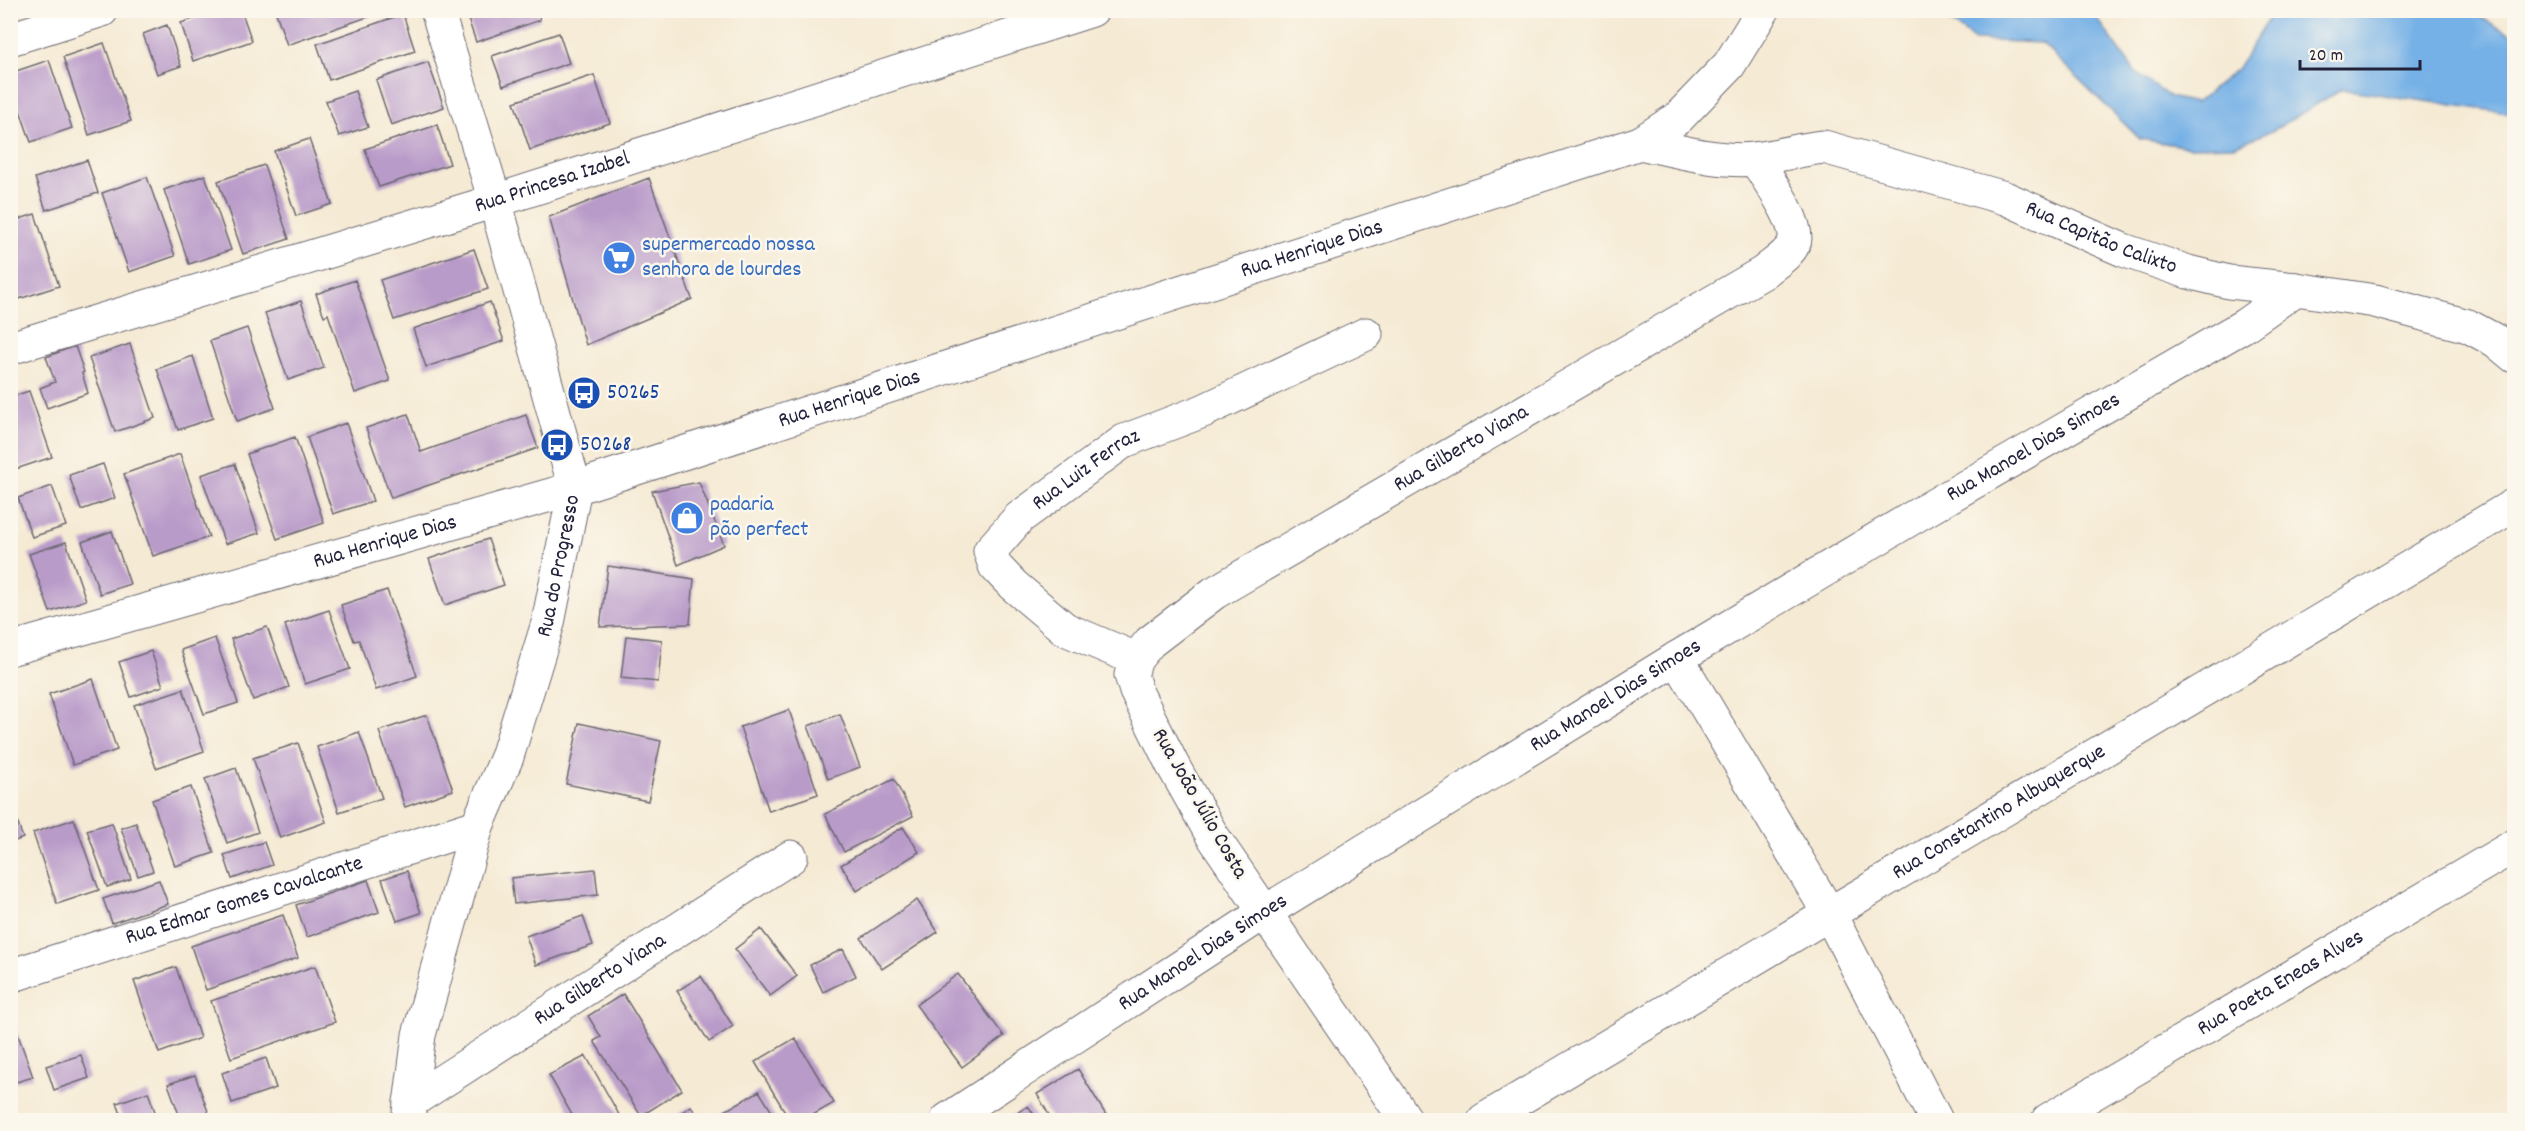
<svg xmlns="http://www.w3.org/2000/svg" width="2525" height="1131" viewBox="0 0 2525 1131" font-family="Dekko,sans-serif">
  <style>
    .water { fill: #74b0e6; stroke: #4b6990; stroke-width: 1.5 }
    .building { fill: #b99bc9 }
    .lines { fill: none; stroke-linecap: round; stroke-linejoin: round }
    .minor-casing { stroke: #6c6871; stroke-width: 35 }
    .minor { stroke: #fff; stroke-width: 33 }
    .labels { text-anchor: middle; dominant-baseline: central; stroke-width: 5; stroke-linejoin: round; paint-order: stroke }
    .street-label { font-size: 22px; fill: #22223b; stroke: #fbf7ec }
    .shop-label { font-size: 22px; fill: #366cbe; stroke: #fbf7ec; text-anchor: start }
    .transit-label { font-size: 22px; fill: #164399; stroke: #fbf7ec; text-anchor: start }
  </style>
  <rect width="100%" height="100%" fill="#fbf7ec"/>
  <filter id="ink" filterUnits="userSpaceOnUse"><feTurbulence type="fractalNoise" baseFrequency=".0167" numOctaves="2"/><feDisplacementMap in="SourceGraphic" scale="12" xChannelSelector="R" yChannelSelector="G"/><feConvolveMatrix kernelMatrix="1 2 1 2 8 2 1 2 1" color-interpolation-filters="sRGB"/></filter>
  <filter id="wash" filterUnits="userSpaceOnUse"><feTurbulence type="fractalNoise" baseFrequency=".008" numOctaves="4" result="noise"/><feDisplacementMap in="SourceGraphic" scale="24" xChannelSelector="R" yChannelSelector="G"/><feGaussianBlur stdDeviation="1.35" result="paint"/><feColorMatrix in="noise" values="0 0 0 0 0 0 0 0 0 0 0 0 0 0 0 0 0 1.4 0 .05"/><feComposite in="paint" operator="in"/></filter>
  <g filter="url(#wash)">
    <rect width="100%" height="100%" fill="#f5ead4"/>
    <path class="water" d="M1936,11H2092L2136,73L2170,97L2196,103L2238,68L2273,11H2469L2514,36V114L2342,89L2274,130L2234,146L2189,147L2140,139L2042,43L1975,40Z"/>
    <g id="blocks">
      <path class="building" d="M219,10H241L252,41L193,61L181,23Z
        M275,10H385V11L287,45Z
        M465,10H537L540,20L476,42Z
        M403,14L415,51L329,80L317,44Z
        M167,25L181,66L157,74L143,34Z
        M559,33L569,63L503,86L492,56Z
        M104,43L131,121L89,135L63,57Z
        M49,60L72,128L31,142L10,82V73Z
        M428,62L444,107L391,125L376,80Z
        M594,75L610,123L530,150L514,102Z
        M355,91L368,127L339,136L326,101Z
        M437,125L450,164L379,187L365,149Z
        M309,139L332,204L296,216L274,151Z
        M87,160L98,193L46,210L35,178Z
        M264,165L289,239L243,254L218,181Z
        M205,175L231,250L189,264L164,190Z
        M147,177L175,256L129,272L102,193Z
        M649,178L692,299L586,345L549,217Z
        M35,214L59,286L10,302V222Z
        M474,249L488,289L394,320L380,280Z
        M355,280L390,381L355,393L328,314L324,316L316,294Z
        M301,301L324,368L288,380L265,313Z
        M490,302L504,341L426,367L413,329Z
        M247,328L275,408L237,421L210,341Z
        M130,344L155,418L115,432L89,358Z
        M75,346L84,372L82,373L88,393L47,408L40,388L55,382L46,357Z
        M193,356L213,418L178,430L157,369Z
        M29,391L52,457L10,471V397Z
        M408,414L421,452L526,415L538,448L391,498L366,428Z
        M346,423L373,501L333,514L307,437Z
        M295,437L324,523L277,539L247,454Z
        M180,454L209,537L153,556L124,474Z
        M103,464L115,498L81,510L69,475Z
        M235,464L259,533L225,544L201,475Z
        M699,482L724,545L678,565L652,491Z
        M52,486L66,526L32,537L18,498Z
        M112,531L130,584L100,594L82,542Z
        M488,539L504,585L445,605L429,559Z
        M66,542L86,600L50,612L29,554Z
        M608,566L694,579L690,624L600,627Z
        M387,590L417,676L376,690L359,640L354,641L341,605Z
        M329,610L350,669L305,684L285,625Z
        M267,627L289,687L253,700L231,639Z
        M626,636L662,640L658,682L621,678Z
        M215,638L238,703L204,714L181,650Z
        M151,651L163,686L131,697L119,662Z
        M93,679L117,750L73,765L49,694Z
        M183,689L204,751L156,768L134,705Z
        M789,710L818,794L769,811L740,727Z
        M840,714L860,767L828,779L808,726Z
        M427,715L453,790L405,807L379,731Z
        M579,723L661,741L648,801L566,784Z
        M359,732L382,798L339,812L317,747Z
        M298,743L326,822L280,838L253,758Z
        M236,768L258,832L227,843L205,779Z
        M894,779L913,816L844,852L825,814Z
        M191,787L214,853L175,866L152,800Z
        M15,816L23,838L10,843V818Z
        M74,819L99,890L57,904L33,833Z
        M112,823L131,879L107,887L87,830Z
        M136,823L153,871L138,876L121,828Z
        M903,827L919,852L857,891L841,865Z
        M264,842L272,865L232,879L224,855Z
        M595,869L598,895L514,904L511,878Z
        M407,871L421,913L397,921L382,879Z
        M159,880L168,904L112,923L103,899Z
        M368,880L379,912L307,937L296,905Z
        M917,900L938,932L882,969L861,938Z
        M283,915L298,958L206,990L191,946Z
        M583,916L593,945L536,965L526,936Z
        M761,929L797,976L770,996L735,949Z
        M843,949L856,976L823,992L810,965Z
        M315,966L335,1022L231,1058L211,1001Z
        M176,967L200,1038L159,1053L134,981Z
        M958,974L1004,1036L962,1067L916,1005Z
        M701,976L733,1026L709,1042L677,991Z
        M623,994L682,1090L641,1116L594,1041L601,1037L588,1016Z
        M10,1012L33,1077L10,1084Z
        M795,1038L834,1103L804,1120H790L755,1062Z
        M81,1055L89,1078L54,1090L46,1066Z
        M586,1056L622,1120H575L549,1075Z
        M266,1058L276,1088L232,1103L222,1073Z
        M1078,1069L1109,1120H1052L1037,1094Z
        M195,1075L211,1120H181L168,1084Z
        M759,1091L777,1120H715L713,1118Z
        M148,1092L158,1120H123L117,1103Z
        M691,1106L700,1120H670Z
        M1028,1106L1038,1120H1005Z"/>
    </g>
  </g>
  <g filter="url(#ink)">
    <use href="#blocks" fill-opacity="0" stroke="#6c6871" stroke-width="1.5"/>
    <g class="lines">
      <defs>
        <g id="minor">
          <path d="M10,39L102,10"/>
          <path d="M1640,143L1678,118L1729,65L1763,10"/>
          <path id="s1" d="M10,348L495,201L1092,10"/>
          <path id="s2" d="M10,649L575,488L1640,143C1675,150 1719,163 1755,159C1779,156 1801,149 1824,147L2005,198L2123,250L2188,272L2229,282L2296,289L2375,301L2468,326L2496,341L2514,356"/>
          <path d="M1677,658L1830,915L1936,1120"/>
          <path id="s3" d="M1136,659L1065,629L1013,585L995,566L990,551L1019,518L1124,441L1203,411L1366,334"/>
          <path id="s4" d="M10,976L477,826"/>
          <path id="s5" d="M410,1102L791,857"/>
          <path id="s6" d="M408,1120L419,1035L477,826L507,757L548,623L575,488L495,201L437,10"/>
          <path id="s7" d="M947,1120L1265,912L1677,658L1917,515L2245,325L2296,289"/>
          <path id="s8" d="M1406,1120L1212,835L1172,764L1136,691L1131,675L1136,659L1150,642L1214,593L1764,272C1773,264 1789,255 1794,243C1802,226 1765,175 1755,159"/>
          <path id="s9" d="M1484,1120L2514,505"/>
          <path id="s10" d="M2048,1120L2514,846"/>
        </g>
      </defs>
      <use href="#minor" class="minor-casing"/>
      <use href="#minor" class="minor"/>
    </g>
  </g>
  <defs>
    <symbol id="supermarket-disc" viewBox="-11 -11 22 22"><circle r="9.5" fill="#3f7fe0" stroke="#fbf7ec"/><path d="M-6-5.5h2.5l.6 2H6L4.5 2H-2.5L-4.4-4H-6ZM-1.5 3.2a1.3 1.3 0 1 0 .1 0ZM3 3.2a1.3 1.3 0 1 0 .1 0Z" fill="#fff"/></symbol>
    <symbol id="bus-disc" viewBox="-11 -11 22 22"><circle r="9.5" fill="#1a4fb4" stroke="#fbf7ec"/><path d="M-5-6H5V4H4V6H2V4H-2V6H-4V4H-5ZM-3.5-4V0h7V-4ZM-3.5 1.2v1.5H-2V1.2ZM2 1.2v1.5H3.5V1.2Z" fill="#fff"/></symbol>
    <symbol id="shop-disc" viewBox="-11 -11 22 22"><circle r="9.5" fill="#3f7fe0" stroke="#fbf7ec"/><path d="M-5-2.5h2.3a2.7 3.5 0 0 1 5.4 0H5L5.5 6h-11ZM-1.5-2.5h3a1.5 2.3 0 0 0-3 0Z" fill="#fff"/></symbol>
  </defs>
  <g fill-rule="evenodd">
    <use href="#supermarket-disc" x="600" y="239" width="38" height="38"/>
    <use href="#bus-disc" x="565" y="374" width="38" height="38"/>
    <use href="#bus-disc" x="538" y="426" width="38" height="38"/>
    <use href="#shop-disc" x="668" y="499" width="38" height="38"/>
  </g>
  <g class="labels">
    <g class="street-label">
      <text stroke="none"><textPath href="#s1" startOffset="567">Rua Princesa Izabel</textPath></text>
      <text stroke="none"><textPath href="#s2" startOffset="2186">Rua Capitão Calixto</textPath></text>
      <text stroke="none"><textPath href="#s2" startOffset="1362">Rua Henrique Dias</textPath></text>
      <text stroke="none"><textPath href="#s2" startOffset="876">Rua Henrique Dias</textPath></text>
      <text stroke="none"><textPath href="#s7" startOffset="1278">Rua Manoel Dias Simoes</textPath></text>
      <text stroke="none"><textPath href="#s8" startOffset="930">Rua Gilberto Viana</textPath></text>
      <text stroke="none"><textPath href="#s3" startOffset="314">Rua Luiz Ferraz</textPath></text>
      <text stroke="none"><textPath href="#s2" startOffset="390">Rua Henrique Dias</textPath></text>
      <text stroke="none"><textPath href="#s6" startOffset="576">Rua do Progresso</textPath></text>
      <text stroke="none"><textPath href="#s7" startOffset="792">Rua Manoel Dias Simoes</textPath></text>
      <text transform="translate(1199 804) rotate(60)">Rua João Júlio Costa</text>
      <text stroke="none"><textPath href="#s9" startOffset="600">Rua Constantino Albuquerque</textPath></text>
      <text stroke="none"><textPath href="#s4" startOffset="246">Rua Edmar Gomes Cavalcante</textPath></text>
      <text stroke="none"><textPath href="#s7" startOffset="306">Rua Manoel Dias Simoes</textPath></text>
      <text stroke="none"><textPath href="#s5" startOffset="226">Rua Gilberto Viana</textPath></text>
      <text stroke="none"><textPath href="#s10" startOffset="270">Rua Poeta Eneas Alves</textPath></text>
    </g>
    <g class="shop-label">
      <text x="642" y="245">supermercado nossa<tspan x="642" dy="25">senhora de lourdes</tspan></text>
      <text x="710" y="505">padaria<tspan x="710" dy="25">pão perfect</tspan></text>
    </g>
    <g class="transit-label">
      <text x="607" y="393">50265</text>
      <text x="580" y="445">50268</text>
    </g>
  </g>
  <rect width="2525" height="1131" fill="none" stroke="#fbf7ec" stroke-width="36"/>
  <path d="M2300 60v9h120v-9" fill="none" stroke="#22223b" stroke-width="3"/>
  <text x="2309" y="60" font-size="18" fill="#22223b" stroke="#fbf7ec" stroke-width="4.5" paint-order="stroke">20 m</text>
</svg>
